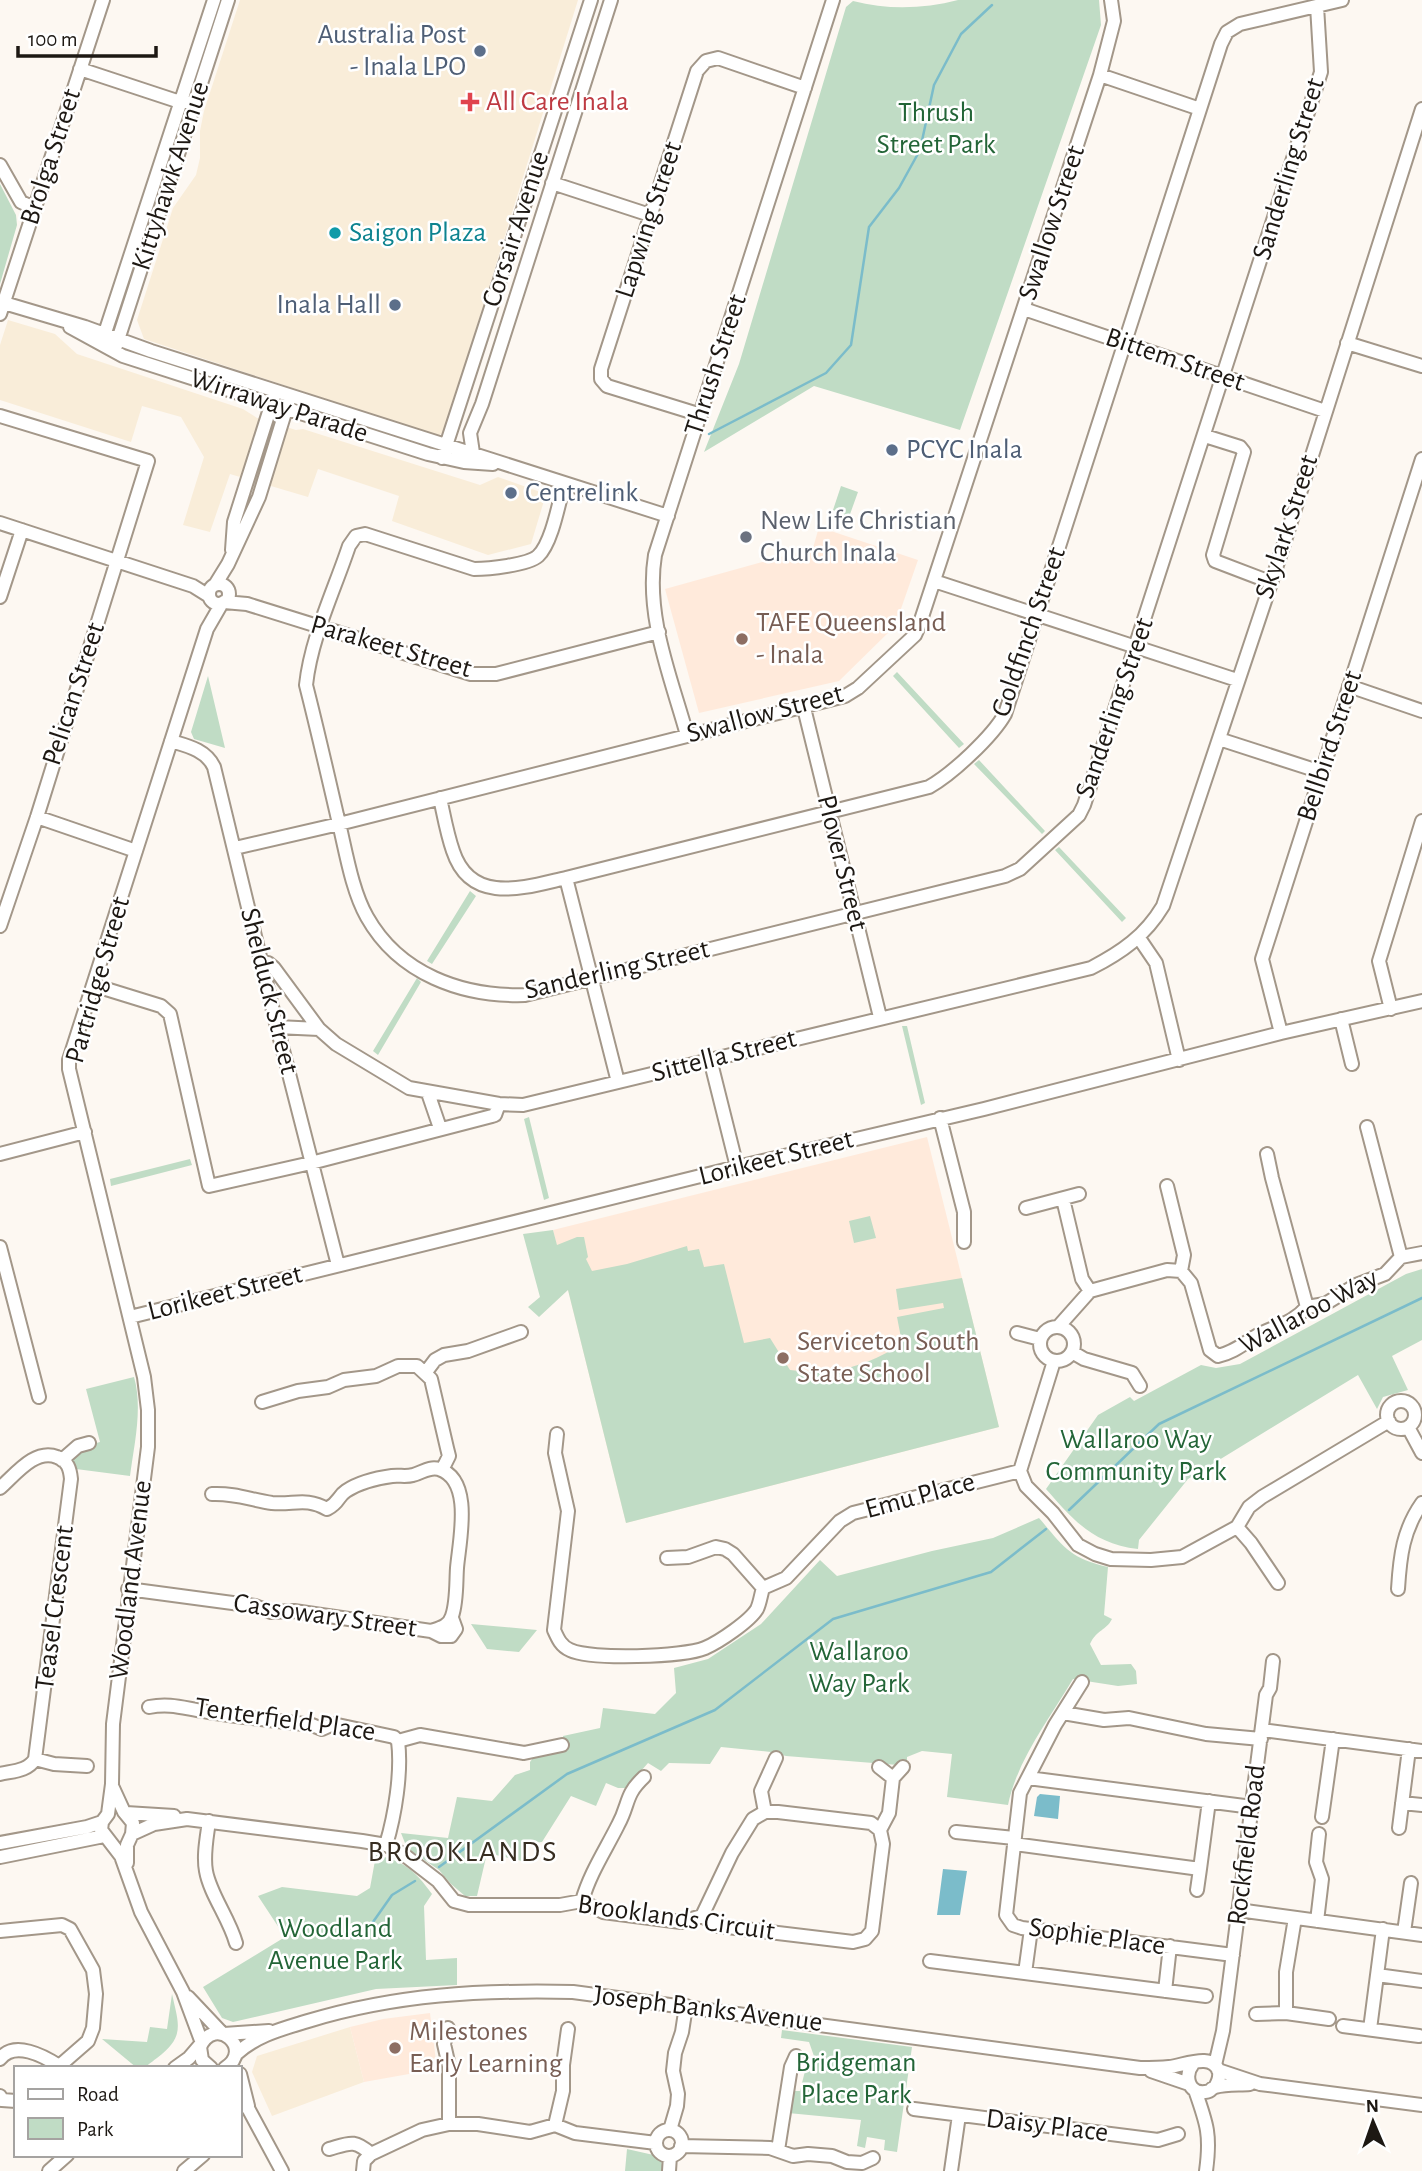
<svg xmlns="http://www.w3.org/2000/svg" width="1422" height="2171" viewBox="0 0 1422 2171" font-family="'Alegreya Sans',sans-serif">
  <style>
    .commercial { fill: #f9edd9 }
    .education { fill: #ffeadb }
    .green { fill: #c0dcc5 }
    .water { fill: #7bbcca }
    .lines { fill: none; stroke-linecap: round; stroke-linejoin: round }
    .stream { stroke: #7bbcca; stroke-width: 2.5 }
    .minor-casing { stroke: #a39789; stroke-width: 16 }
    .minor { stroke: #fff; stroke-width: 12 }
    .service-dot { fill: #5c6f8a; stroke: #fff; stroke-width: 2.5 }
    .health-dot { fill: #e0444e; stroke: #fff; stroke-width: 2.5 }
    .culture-dot { fill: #0f9aa8; stroke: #fff; stroke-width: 2.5 }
    .worship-dot { fill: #6b7280; stroke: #fff; stroke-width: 2.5 }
    .education-dot { fill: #8d6e63; stroke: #fff; stroke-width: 2.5 }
    .labels { text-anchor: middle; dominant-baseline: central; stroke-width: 5; stroke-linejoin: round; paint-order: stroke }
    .service-label { font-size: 28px; fill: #4e5e75; stroke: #fff; text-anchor: end }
    .health-label { font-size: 28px; fill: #be3a42; stroke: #fff; text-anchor: start }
    .park-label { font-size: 28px; fill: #236537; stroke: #fff }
    .street-label { font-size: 28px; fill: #1d1813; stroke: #fff }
    .culture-label { font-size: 28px; fill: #0d838f; stroke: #fff; text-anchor: start }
    .worship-label { font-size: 28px; fill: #5b616d; stroke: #fff; text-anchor: start }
    .education-label { font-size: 28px; fill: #785e54; stroke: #fff; text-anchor: start }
    .neighbourhood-label { font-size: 30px; letter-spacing: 2px; fill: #372d21; stroke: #fff }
  </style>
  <rect width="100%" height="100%" fill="#fdf8f2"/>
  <path class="commercial" d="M240,0H578L444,432L438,436L144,339L137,320L173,208L196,175L200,158V131L204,111Z
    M8,320L55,334L77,354L243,409L257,418L296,430L303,429L480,485L498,477L546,494L531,544L488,555L392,521L399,496L318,469L308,497L230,474L210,532L183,525L204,457L181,417L142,406L131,442L0,400V345Z
    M350,2027L364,2082L272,2116L252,2072L257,2056Z"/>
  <path class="education" d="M819,527L918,560L895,626L839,681L699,713L665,589L813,548Z
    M927,1137L999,1427L626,1523L553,1230Z
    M430,2013L437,2069L364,2082L350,2027L383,2019Z"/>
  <path class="green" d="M958,0H1099L1101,25L960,430L814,386L704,452L739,364L846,7L853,1C888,10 923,9 958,0Z
    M0,184L16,215L17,225L0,284Z
    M841,486L858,492L849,517L833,510Z
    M897,672L964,744L959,748L893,676Z
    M208,676L225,748L194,739L191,732Z
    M979,760L1045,831L1042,834L974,764Z
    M1059,847L1126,918L1122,922L1055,850Z
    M470,891L476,896L432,964L427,961Z
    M417,978L421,982L378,1055L373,1051Z
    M902,1026H907L925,1103L921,1105Z
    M529,1117L549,1198L544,1200L524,1119Z
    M190,1159L192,1165L111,1186L110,1179Z
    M870,1216L876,1238L854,1243L849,1221Z
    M553,1230L557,1245L577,1237H584L588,1257L586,1259L592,1271L627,1264L687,1246L688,1251L699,1249L704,1267L724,1264L744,1343L770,1338L790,1370C802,1371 817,1374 829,1372C854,1368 882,1358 902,1343L897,1317L944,1308L943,1303L899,1310L896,1289L962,1278L999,1427L626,1523L568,1290L539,1317L528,1307L540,1297L523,1234Z
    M1422,1269V1340L1392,1356L1408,1390L1383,1397L1377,1409L1358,1375L1188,1479L1139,1540L1138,1549C1094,1544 1074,1521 1046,1489L1098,1415L1130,1397L1134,1401L1201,1365L1216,1368L1240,1364L1406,1274Z
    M134,1377C143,1408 134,1445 130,1476L76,1469L69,1455L79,1448L100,1442L86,1389Z
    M1039,1518C1064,1547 1069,1558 1108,1567L1104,1615L1112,1619C1106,1631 1097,1629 1090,1644L1101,1665L1131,1664L1136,1671L1137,1684L1118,1686L1073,1679C1050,1718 1017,1760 1008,1805L947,1797L952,1754L922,1751L907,1757V1761L898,1765L786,1756L771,1752L721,1747L710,1764L669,1763L661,1771L648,1763L626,1788H618L606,1783L596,1806L571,1796L542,1842L522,1844V1861L487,1853L477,1896H465L451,1884L439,1870L407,1848L401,1833L448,1838L457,1797L492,1801L515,1775L530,1770V1762L535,1755L564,1749L563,1736L600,1728L603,1708L655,1714L676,1693L674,1668L708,1659L761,1624L820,1560L837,1576L932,1551L993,1538Z
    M471,1624L537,1630L519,1652L487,1649Z
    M376,1855C405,1861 415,1871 432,1894L424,1906L426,1960L457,1958V1985L376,1989L233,2022L222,2018L203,1987L285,1937L258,1896L282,1887L357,1896L370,1888Z
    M172,1994C179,2025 185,2037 157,2058C150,2063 146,2068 137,2068L102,2039L147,2042L150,2027L167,2029Z
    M782,2030L912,2047L897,2152L884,2150L885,2140L867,2137L865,2148L857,2146L861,2120L788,2113L792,2091H800L806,2067L815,2059L809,2042L781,2038Z
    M627,2149L658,2156L661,2159L663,2171H625Z"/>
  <path class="water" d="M1040,1794L1060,1796L1058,1819L1034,1816L1037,1797Z
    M943,1869L967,1871L960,1915H937Z"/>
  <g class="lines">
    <path class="stream" d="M709,434L826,373L851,345L869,227L899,188L920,150L934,85L961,34L992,5
      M1069,1510L1159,1424L1422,1298
      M439,1867L567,1774L715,1710L833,1619L991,1572L1046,1529
      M351,1937L373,1922L392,1895L415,1881"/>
    <defs>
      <path id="minor" d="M80,69L174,100L187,102
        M1100,75L1200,109
        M0,165L21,202L34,208
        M552,183L650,215
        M4,303L85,327L151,351L668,516
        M1024,309L1325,411
        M0,314L103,0
        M70,327L123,356L428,454L464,462L493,464
        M102,342L214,0
        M1347,343L1422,366
        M116,346L228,0
        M701,415L607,386L601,379V369L697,71L706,61L718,58L805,88
        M0,416L148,461L37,817L0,926
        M1205,436L1240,447L1244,452L1213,555L1215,561L1270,582
        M473,453L470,433L482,404L611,0
        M442,458L591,0
        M564,484C559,502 552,543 538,556C528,565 488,569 474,569L365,534L356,536L349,546C334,591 311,638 306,685C317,728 327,772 337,815C345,846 351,889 367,917C399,974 462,997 525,995L1005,876L1020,869L1079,815L1084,805L1321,72L1317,6
        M0,523L193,586L209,596
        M232,550L234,522L274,396
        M934,581L1237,680
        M209 594a10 10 0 1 1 20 0a10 10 0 1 1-20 0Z
        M215,585L228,564L259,497L288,403
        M0,597L22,530
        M224,602L247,604L471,674H496L659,632
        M1349,686L1422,711
        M804,708L880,1017
        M687,735C671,677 645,616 655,555L833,0
        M1219,739L1321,772
        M171,741C188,746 206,750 214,767L277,1027L338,1265
        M440,798C444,816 447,834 453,851C471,906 526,887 566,878L929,787C952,774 992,737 1005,714L1221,44L1227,32L1240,24L1342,0
        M37,817L136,851
        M235,848L339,824L845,696L858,688L915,635L919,626L1100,75L1114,21L1111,0
        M566,878L618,1082
        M1139,938L1156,963L1179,1060
        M262,964L268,963L274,968L319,1029L336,1044L409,1088L499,1104L523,1105L1091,968C1122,952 1145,936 1163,906L1281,553L1422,109
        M93,985L161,1006L170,1014L209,1186L311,1163L492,1116L495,1115L499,1104
        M1391,1009L1379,961L1422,821
        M1341,1019L1352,1064
        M277,1027L319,1029
        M1281,1033L1262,959L1422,459
        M710,1059L737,1167
        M428,1093L440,1128
        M940,1118L964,1212V1242
        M1367,1127L1401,1257
        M0,1154L85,1132
        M1267,1154L1272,1178L1307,1307
        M1167,1186L1184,1255L1181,1271
        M1063,1199L1082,1279L1090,1291
        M1026,1208L1079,1194
        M0,1247L39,1397
        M130,1317L737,1167L984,1109L1281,1033L1422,1001
        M1058,1327L1090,1291L1167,1270L1181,1271L1191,1283L1210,1350L1218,1356C1235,1352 1244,1343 1258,1335C1277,1325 1292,1324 1307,1307L1325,1304L1356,1285L1385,1274L1401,1257L1422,1253
        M1040 1344a17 17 0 1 1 34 0a17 17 0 1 1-34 0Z
        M1017,1333L1040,1339
        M1072,1352L1084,1359L1132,1373L1140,1386
        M1054,1361L1020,1471L1026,1486L1053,1513L1078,1545L1095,1554L1111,1559L1151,1560L1182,1557L1237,1527L1249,1507L1262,1497L1389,1421
        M426,1372L435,1360L444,1355L468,1351L521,1332
        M1387 1415a14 14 0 1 1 28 0a14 14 0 1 1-28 0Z
        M262,1402L298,1391L328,1387L344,1380L376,1376L398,1366H417L431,1379L447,1448L449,1456L442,1470
        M1408,1427L1422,1453
        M557,1434L555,1453L568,1511L554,1630C558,1639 561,1646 570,1650C591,1660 683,1657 705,1648C719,1642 750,1621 757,1609C760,1603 761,1594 763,1588L786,1578L840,1521L853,1513L1020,1471
        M62,1460L78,1446L89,1443
        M0,1488C15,1475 35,1448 57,1457C68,1461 70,1469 71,1479L35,1759C28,1771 13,1771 0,1774
        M1237,1527L1251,1543L1278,1583
        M667,1558L688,1557L716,1547L725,1549L733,1554L763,1588
        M128,1589L255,1606L271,1612L294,1611L431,1631C440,1628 449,1626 452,1616C457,1602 456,1583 457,1568C459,1542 474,1480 439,1469C429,1466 422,1473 413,1475C406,1477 399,1475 392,1476C377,1478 358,1483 346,1491C337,1497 340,1502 327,1509C306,1497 294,1505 272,1503C250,1500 237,1493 212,1494
        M1398,1589C1400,1556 1403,1530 1422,1503
        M431,1631L441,1636H451L456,1629L452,1618
        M1082,1682L1055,1725L1020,1793L1006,1915L1013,1925L1022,1928L1233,1955
        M149,1707C170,1703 183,1708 203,1711C239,1718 276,1720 312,1725L322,1729L333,1724L394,1737L398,1741C402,1772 395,1815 386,1845
        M1063,1713L1104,1720L1129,1718L1206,1734L1261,1739
        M1262,1730L1422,1751
        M398,1741L420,1735L524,1753L562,1745
        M35,1759L54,1764L87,1766
        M879,1767L893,1778L889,1813L880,1830
        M893,1778L903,1767
        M1028,1778L1252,1807
        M113,1788L124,1812L133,1823L132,1834L127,1845V1863
        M1402,1803L1422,1805
        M765,1812L761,1791L776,1758
        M126,1813L174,1816
        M1322,1817L1333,1739
        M209,1821C207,1837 203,1855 206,1871C210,1894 229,1918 236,1943
        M1399,1828L1409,1749
        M956,1832L1014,1838
        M132,1834L154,1824L187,1819L362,1841L386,1845L403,1854L438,1881L454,1901L469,1905H560L582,1901L603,1912L681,1922L702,1916L719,1926L853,1942L865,1939L872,1931L883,1844L880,1830
        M0,1843L87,1827L102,1822
        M1014,1844L1200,1869L1209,1801
        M0,1857L104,1836
        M1197,1890L1200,1869
        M582,1901C590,1873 605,1851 618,1825C630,1803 624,1796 644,1777
        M1238,1910L1422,1935
        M702,1916L732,1853L753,1819L765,1812H778L871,1823L880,1830
        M1317,1921L1322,1879L1316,1862L1319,1834
        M0,1931L62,1925L70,1929L93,1970L96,1994L93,2028L88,2041L57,2068
        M1404,1932L1411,1883
        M930,1961L1206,1996
        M1025,1973L1031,1929
        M1377,1975L1422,1981
        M1165,1991L1170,1946
        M188,1997L222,2033
        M1286,2013V1972L1295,1918
        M1256,2014L1286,2013L1329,2019
        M1343,2026L1419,2036
        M448,2028L444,2044L449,2066V2124
        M1370,2029L1383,1929
        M224,2034L269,2031
        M202,2043L183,1992L141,1912L121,1856L101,1830L102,1822L108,1814L112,1784L113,1724L148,1447V1410L144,1377L69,1069V1060L207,629L222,603
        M236,2054C257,2035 282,2029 308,2021C397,1994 481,1990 573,1992L1140,2068C1150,2068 1159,2068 1169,2067C1183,2066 1213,2051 1219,2072C1220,2078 1218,2082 1215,2087
        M0,2059C14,2040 44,2056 59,2066
        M1193,2064C1184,2075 1188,2094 1205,2092C1213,2091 1208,2090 1215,2087C1226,2084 1239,2085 1250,2084
        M1215,2065L1223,2031L1266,1695L1270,1688L1273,1661
        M175,2068L189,2058L201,2044
        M211,2068L202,2060L200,2047C215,2014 255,2049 225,2068
        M1218,2070L1260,2084L1422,2105
        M1151,2071L1189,2084
        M240,2074L248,2106
        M1195,2090C1207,2124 1211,2135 1206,2171
        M0,2096L2,2100L16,2101
        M240,2098L249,2110L282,2171
        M914,2109L1158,2140L1178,2134
        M555,2125L563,2091V2065L568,2029
        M670,2130L677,2106L678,2094L673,2071L675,2053L682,2032L686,2006
        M656 2143a13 13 0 1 1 26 0a13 13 0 1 1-26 0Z
        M681,2146L770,2148L793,2156L808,2154L832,2156L847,2162L862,2163L873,2158
        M329,2149C350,2143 354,2139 371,2154
        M778,2150L791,2067L796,2056
        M49,2171L67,2155
        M184,2171L203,2155
        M363,2171L364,2161L371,2154L422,2130L449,2124H478L530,2132L555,2125L575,2133L656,2143
        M669,2171L670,2156
        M951,2171L959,2115"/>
    </defs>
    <use href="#minor" class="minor-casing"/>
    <use href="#minor" class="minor"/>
  </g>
  <g class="service-dot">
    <circle cx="480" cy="51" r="7"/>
    <circle cx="395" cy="305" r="7"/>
    <circle cx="892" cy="450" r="7"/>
    <circle cx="511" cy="493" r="7"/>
  </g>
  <path class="health-dot" d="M466.5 91.5h7v7h7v7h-7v7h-7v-7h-7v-7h7z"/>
  <circle class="culture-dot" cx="335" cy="233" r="7"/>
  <circle class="worship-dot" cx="746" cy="537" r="7"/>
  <g class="education-dot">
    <circle cx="742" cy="639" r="7"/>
    <circle cx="783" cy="1358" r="7"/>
    <circle cx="395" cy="2048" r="7"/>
  </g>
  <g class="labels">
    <g class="service-label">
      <text x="466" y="35">Australia Post<tspan x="466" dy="32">- Inala LPO</tspan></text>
      <text x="381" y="305">Inala Hall</text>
      <text x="906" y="450" text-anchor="start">PCYC Inala</text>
      <text x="525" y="493" text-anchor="start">Centrelink</text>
    </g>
    <g class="health-label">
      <text x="486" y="102">All Care Inala</text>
    </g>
    <g class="park-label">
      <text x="936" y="113">Thrush<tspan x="936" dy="32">Street Park</tspan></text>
      <text x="1136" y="1440">Wallaroo Way<tspan x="1136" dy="32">Community Park</tspan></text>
      <text x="859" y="1652">Wallaroo<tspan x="859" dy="32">Way Park</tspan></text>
      <text x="335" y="1929">Woodland<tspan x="335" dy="32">Avenue Park</tspan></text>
      <text x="856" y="2063">Bridgeman<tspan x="856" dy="32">Place Park</tspan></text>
    </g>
    <g class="street-label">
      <text transform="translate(51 157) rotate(-72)">Brolga Street</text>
      <text transform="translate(1289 169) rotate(-73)">Sanderling Street</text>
      <text transform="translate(171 176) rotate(-72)">Kittyhawk Avenue</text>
      <text transform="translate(649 220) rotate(-72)">Lapwing Street</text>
      <text transform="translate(1052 223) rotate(-72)">Swallow Street</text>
      <text transform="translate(516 229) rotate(-72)">Corsair Avenue</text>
      <text transform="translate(1175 360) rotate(19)">Bittem Street</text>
      <text transform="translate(716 365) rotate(-72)">Thrush Street</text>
      <text transform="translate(279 406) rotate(18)">Wirraway Parade</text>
      <text transform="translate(1287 527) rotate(-72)">Skylark Street</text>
      <text transform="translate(1029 632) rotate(-71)">Goldfinch Street</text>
      <text transform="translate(391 647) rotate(16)">Parakeet Street</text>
      <text transform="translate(74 694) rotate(-72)">Pelican Street</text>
      <text transform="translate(1115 708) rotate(-71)">Sanderling Street</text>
      <text transform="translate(765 714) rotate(-15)">Swallow Street</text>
      <text transform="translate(1330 746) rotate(-72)">Bellbird Street</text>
      <text transform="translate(842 863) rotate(76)">Plover Street</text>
      <text transform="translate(617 970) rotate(-13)">Sanderling Street</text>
      <text transform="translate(98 980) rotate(-74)">Partridge Street</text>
      <text transform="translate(269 991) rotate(76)">Shelduck Street</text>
      <text transform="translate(724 1056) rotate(-14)">Sittella Street</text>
      <text transform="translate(776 1158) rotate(-14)">Lorikeet Street</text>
      <text transform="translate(225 1293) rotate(-14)">Lorikeet Street</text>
      <text transform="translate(1309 1312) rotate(-28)">Wallaroo Way</text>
      <text transform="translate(920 1496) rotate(-15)">Emu Place</text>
      <text transform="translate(131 1580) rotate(-83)">Woodland Avenue</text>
      <text transform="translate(55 1608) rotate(-83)">Teasel Crescent</text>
      <text transform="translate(325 1616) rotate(8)">Cassowary Street</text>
      <text transform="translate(285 1720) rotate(8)">Tenterfield Place</text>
      <text transform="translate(1247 1845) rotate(-83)">Rockfield Road</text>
      <text transform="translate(676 1918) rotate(8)">Brooklands Circuit</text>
      <text transform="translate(1097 1937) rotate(8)">Sophie Place</text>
      <text transform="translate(708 2009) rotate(7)">Joseph Banks Avenue</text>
      <text transform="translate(1047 2126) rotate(7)">Daisy Place</text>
    </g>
    <g class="culture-label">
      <text x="349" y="233">Saigon Plaza</text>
    </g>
    <g class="worship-label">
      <text x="760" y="521">New Life Christian<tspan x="760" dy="32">Church Inala</tspan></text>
    </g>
    <g class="education-label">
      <text x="756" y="623">TAFE Queensland<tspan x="756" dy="32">- Inala</tspan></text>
      <text x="797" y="1342">Serviceton South<tspan x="797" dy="32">State School</tspan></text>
      <text x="409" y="2032">Milestones<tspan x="409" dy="32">Early Learning</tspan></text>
    </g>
    <g class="neighbourhood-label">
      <text x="463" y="1852">BROOKLANDS</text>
    </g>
  </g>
  <rect x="14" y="2066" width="228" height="91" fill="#ffffff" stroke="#a5a3a1" stroke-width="2"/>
  <rect x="28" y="2089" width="35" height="10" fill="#ffffff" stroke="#a5a3a1" stroke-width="2"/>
  <text x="77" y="2101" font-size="21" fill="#1d1813">Road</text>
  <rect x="28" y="2118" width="35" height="21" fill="#c0dcc5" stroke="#a5a3a1" stroke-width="2"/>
  <text x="77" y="2136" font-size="21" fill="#1d1813">Park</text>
  <g transform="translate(1373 2122) rotate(358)" stroke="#ffffff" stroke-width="5" paint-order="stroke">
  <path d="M0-5L12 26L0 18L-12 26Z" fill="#1d1813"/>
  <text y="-10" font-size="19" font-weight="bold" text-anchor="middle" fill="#1d1813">N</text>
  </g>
  <path d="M18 46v10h138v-10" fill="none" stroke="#1d1813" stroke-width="3.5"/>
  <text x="28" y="46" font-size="21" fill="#1d1813" stroke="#ffffff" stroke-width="5" paint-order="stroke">100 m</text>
</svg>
